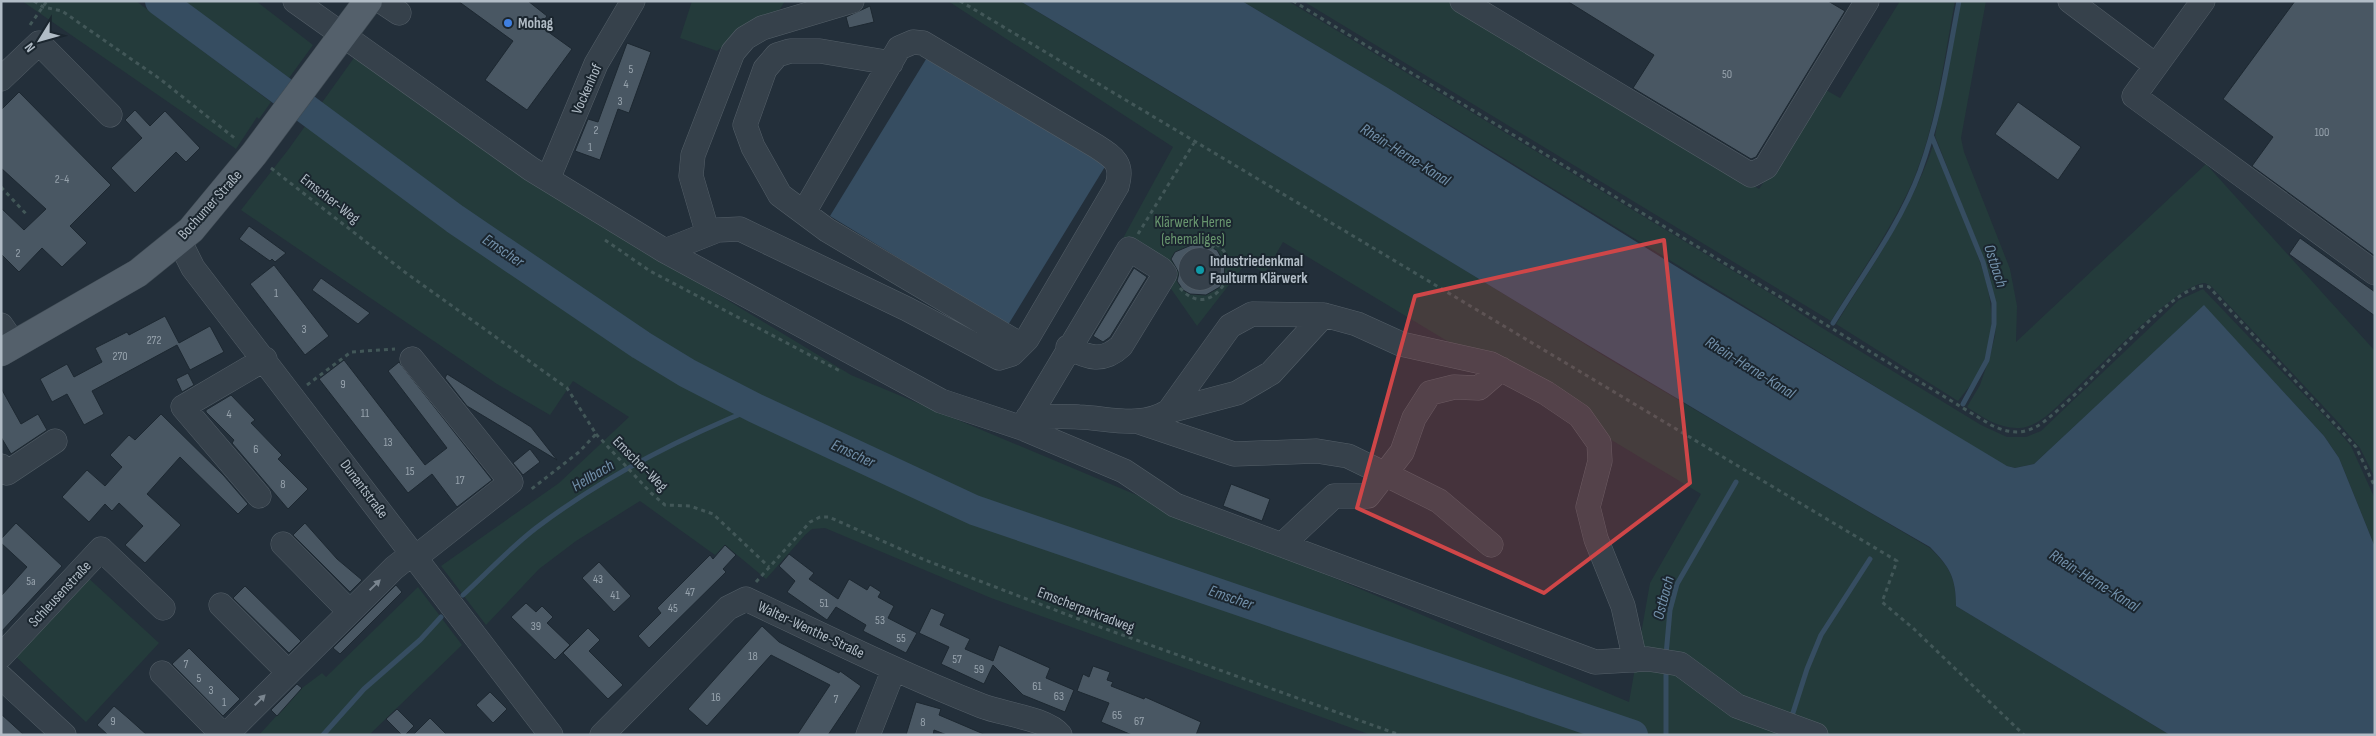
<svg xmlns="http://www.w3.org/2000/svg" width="2376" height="736" viewBox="0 0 2376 736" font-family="'Sofia Sans Condensed',sans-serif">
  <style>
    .green { fill: #243b3b }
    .water { fill: #364d61 }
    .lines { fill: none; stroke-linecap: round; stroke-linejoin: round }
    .stream { stroke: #364d61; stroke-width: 5 }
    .river { stroke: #364d61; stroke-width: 30 }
    .building { fill: #495763; stroke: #1d2831 }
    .minor-casing { stroke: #545f68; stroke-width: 25 }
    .major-casing { stroke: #3f4a53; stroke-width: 29 }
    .path { stroke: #425758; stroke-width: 3; stroke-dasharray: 4 4; stroke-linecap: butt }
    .minor { stroke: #36414b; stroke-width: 24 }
    .major { stroke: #54606b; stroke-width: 28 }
    .oneway { fill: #7a858f }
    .marked { fill: #cf4648; fill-opacity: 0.2; stroke: #cf4648; stroke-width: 4; stroke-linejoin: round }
    .shop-dot { fill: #3f7fe0; stroke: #1b262f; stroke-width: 2 }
    .culture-dot { fill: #0f9aa8; stroke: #1b262f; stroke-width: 2 }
    .labels { text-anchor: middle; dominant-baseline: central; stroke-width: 4; stroke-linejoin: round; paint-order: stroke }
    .number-label { font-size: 12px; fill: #97a3ad }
    .poi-label { font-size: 15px; font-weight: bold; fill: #b1bcc6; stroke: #1b262f; text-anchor: start }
    .street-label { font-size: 15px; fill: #b1bcc6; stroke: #1b262f }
    .park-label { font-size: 15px; fill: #69976f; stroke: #1b262f }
    .water-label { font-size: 16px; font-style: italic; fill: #7290aa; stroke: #1b262f }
  </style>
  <rect width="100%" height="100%" fill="#232f3a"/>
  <path class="green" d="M22,1H136L271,102L259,119L257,117L236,149Z
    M184,1H256L313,45L289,78Z
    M692,1H785L773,20L745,28L717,51L680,38Z
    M948,1H1020L1390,224L1609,359L1930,548C1950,567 1956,578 1956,606L2170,735H1371L991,598L825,528L812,529L805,535L766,579L725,545L715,555L640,501L576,541L539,569L486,625L441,566L559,483L629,417L573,381L550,415L497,384L241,210L288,150L356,55L648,252L851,375L1629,702L1650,583L1701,494L1283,242L1265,273L1246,263L1197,326L1167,283L1116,251L1173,147Z
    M1242,1H1288L1773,295L1819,326L1981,425L2007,437H2026L2041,431L2179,300L2203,289L2333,425L2351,446L2375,499V547L2339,458L2324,436L2204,306L2034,464L2015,468L2003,465L1453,127Z
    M1303,1H1448L1759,189L1826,90L1840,98L1900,1H1955C1944,59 1937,121 1915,176C1894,226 1859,275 1831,321Z
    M1960,1H1986L1961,138L1964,152L2010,269L2017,306L2016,342L2206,164L2375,351V478L2360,448L2337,421L2211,286L2205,283C2175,284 2093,374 2066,398C2053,410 2038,427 2019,428C2000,429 1982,417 1967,407L1980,385L1989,359L1995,336L1996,315L1990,276L1935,136Z
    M1934,143C1944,170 1955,198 1966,225C1984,271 2003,315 1983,364C1977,379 1968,388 1958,401L1836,324C1872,266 1912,209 1934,143Z
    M85,575L159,643L86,722L13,654Z
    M418,587L462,645L369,735H259L302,688L322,673L326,677Z"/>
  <path class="water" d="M1020,1H1242L1388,88L1698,280L2007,466L2015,468L2034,464L2204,305L2324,436L2339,458L2375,547V735H2170L1956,606C1956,578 1950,567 1930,547C1623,371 1324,182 1020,1Z
    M928,56L1106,165L1008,325L830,216Z"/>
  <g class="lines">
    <path class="stream" d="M1932,137L1983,262L1994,303V324L1987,360L1963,404
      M1833,323C1863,274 1900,225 1920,171C1940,117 1948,58 1959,1
      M463,595C487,573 510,548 536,528C602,478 678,439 755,408
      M1666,655L1670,610L1677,584L1736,482
      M1666,668V735
      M1791,719L1807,669L1821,635L1870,559
      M323,735L364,689L420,640L441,617"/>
    <path class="river" d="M160,1L455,219L641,345L687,373L755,408L974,510L1633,735"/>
  </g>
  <path class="building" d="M458,1H528L547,16L540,26L572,49L527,110L485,80L513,41Z
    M1567,1H1828L1845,11L1756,157L1751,159L1633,88L1654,55Z
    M2295,1H2375V256L2252,166L2273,137L2223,99Z
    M870,6L874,22L849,28L846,17Z
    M627,43L651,52L629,113L618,109L600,160L575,151L588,119L598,122Z
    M19,92L111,185L70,226L87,243L62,267L42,248L19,272L1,254V208L24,230L46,209L1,168V110Z
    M2018,102L2081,147L2058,180L1995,134Z
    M135,110L150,126L165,111L200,148L186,162L176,152L135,193L111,168L142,138L125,120Z
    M249,226L286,253L275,262L272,259L270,261L239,239Z
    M2300,238L2375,292V316L2289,254Z
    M1194,244H1202L1217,250L1225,264L1224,280L1220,287L1206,295L1190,294L1183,290L1177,281L1179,273L1171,259L1175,252Z
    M274,265L329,336L305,355L250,284Z
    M1134,268L1147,277L1110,337L1103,342L1093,336Z
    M321,278L370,313L358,324L312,290Z
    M165,316L179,343L210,326L224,352L190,370L177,345L92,391L104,414L84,425L67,394L52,402L40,379L67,364L74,377L102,362L95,348L127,332L129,335Z
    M344,360L425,465L447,448L388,371L399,362L492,480L457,507L432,474L408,493L319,379Z
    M188,373L194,385L182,392L176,379Z
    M447,374L531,427L557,460L467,406L445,378Z
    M1,388L21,424L38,414L47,430L11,454L1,437Z
    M231,395L255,420L251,423L282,455L278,459L308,489L288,509L232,443L234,440L206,412V410Z
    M161,414L224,476L248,504L238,514L180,457L147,494L181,525L145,563L125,545L143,526L119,503L112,511L105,504L89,522L62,497L87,470L105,486L122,467L110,455L129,435L135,440Z
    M530,449L540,462L523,475L513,463Z
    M1231,484L1270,499L1262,521L1223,506Z
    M16,523L62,566L1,632V596L27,567L1,543V539Z
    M305,523L337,559L362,580L350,592L293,535Z
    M725,545L736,555L723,569L726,572L649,648L638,636L661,613L657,608L710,555L713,559Z
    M789,554L814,573L809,579L838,599L849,579L867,590L870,585L881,592L878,597L894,606L888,618L917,633L906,653L863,631L866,625L836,607L827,620L787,592L795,581L779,566Z
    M599,562L631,596L614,612L582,578Z
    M396,585L402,592L340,654L333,648Z
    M245,586L301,641L289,653L233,598Z
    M526,603L536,612L542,606L553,617L547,623L570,645L555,660L511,617Z
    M931,608L945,614L940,625L970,639L965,649L993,661L999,645L1050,668L1046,678L1074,690L1065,712L1023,695L993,665L984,684L941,664L949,647L919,633Z
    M762,626L779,642L839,673L840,671L861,686L828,735H797L830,685L771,655L707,726L688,709Z
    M588,628L600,640L589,651L623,685L608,699L563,653Z
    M189,648L240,699L223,716L172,664Z
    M1093,666L1110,672L1107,680L1113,682L1111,686L1144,699L1145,697L1201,722L1196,735H1132L1101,722L1109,703L1077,691L1083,674L1089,677Z
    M297,684L302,688L277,716L271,710Z
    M490,692L507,709L493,723L476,705Z
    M916,702L941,709L939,715L986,735H947L934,730L933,735H906Z
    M114,706L128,718L147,735H108L97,725Z
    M397,709L414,726L405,735H402L386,719Z
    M1,714L24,735H1Z
    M430,718L447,735H413Z"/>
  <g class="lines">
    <defs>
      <path id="minor" d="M295,1L531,169L665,251L941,401L1022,428L1124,471L1175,505L1595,662L1648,659L1680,664L1737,706L1816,735
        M381,1L399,13
        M1462,1L1751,175L1766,167L1867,1
        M2070,1L2155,65
        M2203,1L2134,96L2375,273
        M891,63L820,51H790L777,55L765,69L745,125L753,147L780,195L827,230L1021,345
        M1,79L39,43L110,115
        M548,179L596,64L633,1
        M708,234L691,176L693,155L733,52L745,38L762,28L852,1
        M179,240L193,268L551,735
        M665,251L718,230L740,229L907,309L999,358L1012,354L1027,339L1117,186C1124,163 1113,157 1096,146L923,43L913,42L899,48L804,212
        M1191 269a9 9 0 1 1 18 0a9 9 0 1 1-18 0Z
        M1,325L14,344
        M412,359L511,482L416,557
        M1169,411L1237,393L1271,373L1324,315
        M1028,417C1045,417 1062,416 1079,417C1109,418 1141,429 1169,411L1230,326L1252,314L1324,315L1357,324L1401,344L1491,364L1546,393L1580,416L1599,443L1600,461L1588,507L1596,539L1623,606L1635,660
        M1139,422L1234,454L1317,451L1348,456L1385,474L1402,452L1414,418L1430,393L1454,387L1479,388L1501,369
        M1022,428L1129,249L1161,269L1165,274L1121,346C1103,363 1088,358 1068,347
        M1,466L7,473L55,441
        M259,496L183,407L265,359
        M283,544L349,611
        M1282,545L1334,496H1368L1385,474L1439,501L1491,545
        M221,605L288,672
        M1,656L101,549L163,608
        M162,673L223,735
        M1,677L64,735
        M226,735L394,568L413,553
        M602,735L728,608L746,599C824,636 901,674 982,706C1002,714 1046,718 1060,735
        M868,735L894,669"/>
      <path id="major" d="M1,352L138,273L191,230L254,154L368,1"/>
    </defs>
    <use href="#minor" class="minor-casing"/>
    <use href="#major" class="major-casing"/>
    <path class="path" d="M34,1L43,7L62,11L160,79L237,140
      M960,1L1897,561L1882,602L1914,629L2024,735
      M1293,1L1991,425C2010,434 2023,435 2041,424C2089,387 2129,333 2177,298C2186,292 2199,283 2209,287L2356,447L2375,487
      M30,25L47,1
      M271,168L406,273L567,388L596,434L579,452L529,491
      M1,187L28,216
      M1138,234L1194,143
      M605,240L650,271L842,372
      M1180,288C1202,313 1225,293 1231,267L1224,251L1215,243L1204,262
      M307,385L351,352L395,349
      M596,434L651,493L665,505L690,506L713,514L769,567
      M756,582L810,522L820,517H829L925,560L1089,623L1400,735"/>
    <use href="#minor" class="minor"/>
    <use href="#major" class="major"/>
  </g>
  <defs><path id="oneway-solid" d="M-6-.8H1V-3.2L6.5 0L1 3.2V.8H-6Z" transform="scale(1.25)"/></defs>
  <g class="oneway">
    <use href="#oneway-solid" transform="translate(375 585) rotate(-44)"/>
    <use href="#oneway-solid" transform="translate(260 700) rotate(-45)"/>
  </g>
  <path class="marked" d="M1664,240L1690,483L1544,593L1357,508L1415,296Z"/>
  <circle class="shop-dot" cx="508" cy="23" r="5"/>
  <circle class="culture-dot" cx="1200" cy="270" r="5"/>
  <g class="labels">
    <g class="number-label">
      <text x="631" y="69">5</text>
      <text x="1727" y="74">50</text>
      <text x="626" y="84">4</text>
      <text x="620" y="101">3</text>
      <text x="596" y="130">2</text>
      <text x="2322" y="132">100</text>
      <text x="590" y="147">1</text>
      <text x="62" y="179">2-4</text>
      <text x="18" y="253">2</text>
      <text x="276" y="293">1</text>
      <text x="304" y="329">3</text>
      <text x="154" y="340">272</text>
      <text x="120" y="356">270</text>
      <text x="343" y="384">9</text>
      <text x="365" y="413">11</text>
      <text x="229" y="414">4</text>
      <text x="388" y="442">13</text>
      <text x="256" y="449">6</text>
      <text x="410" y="471">15</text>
      <text x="460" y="480">17</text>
      <text x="283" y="484">8</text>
      <text x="598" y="579">43</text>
      <text x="31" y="581">5a</text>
      <text x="690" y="592">47</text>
      <text x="615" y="595">41</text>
      <text x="824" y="603">51</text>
      <text x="673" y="608">45</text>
      <text x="880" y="620">53</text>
      <text x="536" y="626">39</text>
      <text x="901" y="638">55</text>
      <text x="753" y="656">18</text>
      <text x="957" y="659">57</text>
      <text x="186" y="664">7</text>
      <text x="979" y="669">59</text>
      <text x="199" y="678">5</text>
      <text x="1037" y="686">61</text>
      <text x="211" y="690">3</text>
      <text x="1059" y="696">63</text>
      <text x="716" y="697">16</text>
      <text x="836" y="699">7</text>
      <text x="224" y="702">1</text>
      <text x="1117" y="715">65</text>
      <text x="113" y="721">9</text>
      <text x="1139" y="721">67</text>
      <text x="923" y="722">8</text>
    </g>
    <g class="poi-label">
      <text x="518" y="23">Mohag</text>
      <text x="1210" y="261">Industriedenkmal<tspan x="1210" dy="17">Faulturm Klärwerk</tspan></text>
    </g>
    <g class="street-label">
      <text transform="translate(587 89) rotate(-66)">Vockenhof</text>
      <text transform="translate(330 199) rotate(38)">Emscher-Weg</text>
      <text transform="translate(210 205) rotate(-48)">Bochumer Straße</text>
      <text transform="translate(640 464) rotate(45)">Emscher-Weg</text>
      <text transform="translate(364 489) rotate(53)">Dunantstraße</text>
      <text transform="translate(60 594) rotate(-47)">Schleusenstraße</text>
      <text transform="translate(1086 610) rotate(21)">Emscherparkradweg</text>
      <text transform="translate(811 630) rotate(25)">Walter-Wenthe-Straße</text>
    </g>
    <g class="park-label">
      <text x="1193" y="222">Klärwerk Herne<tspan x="1193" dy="17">(ehemaliges)</tspan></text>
    </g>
    <g class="water-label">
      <text transform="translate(1405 155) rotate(32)">Rhein-Herne-Kanal</text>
      <text transform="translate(503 251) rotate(34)">Emscher</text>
      <text transform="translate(1995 266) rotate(72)">Ostbach</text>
      <text transform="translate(1750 368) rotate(32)">Rhein-Herne-Kanal</text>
      <text transform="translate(853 454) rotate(25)">Emscher</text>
      <text transform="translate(593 476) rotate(-31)">Hellbach</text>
      <text transform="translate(2094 581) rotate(32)">Rhein-Herne-Kanal</text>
      <text transform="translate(1231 598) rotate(19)">Emscher</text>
      <text transform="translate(1664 598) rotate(-75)">Ostbach</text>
    </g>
  </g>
  <rect width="2376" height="736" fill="none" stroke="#b1bcc6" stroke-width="5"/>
  <g transform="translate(40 40) rotate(233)" stroke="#1b262f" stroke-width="4" paint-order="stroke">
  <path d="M0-4L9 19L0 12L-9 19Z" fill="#b1bcc6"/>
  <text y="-8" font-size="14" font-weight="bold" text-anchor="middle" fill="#b1bcc6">N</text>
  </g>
</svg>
